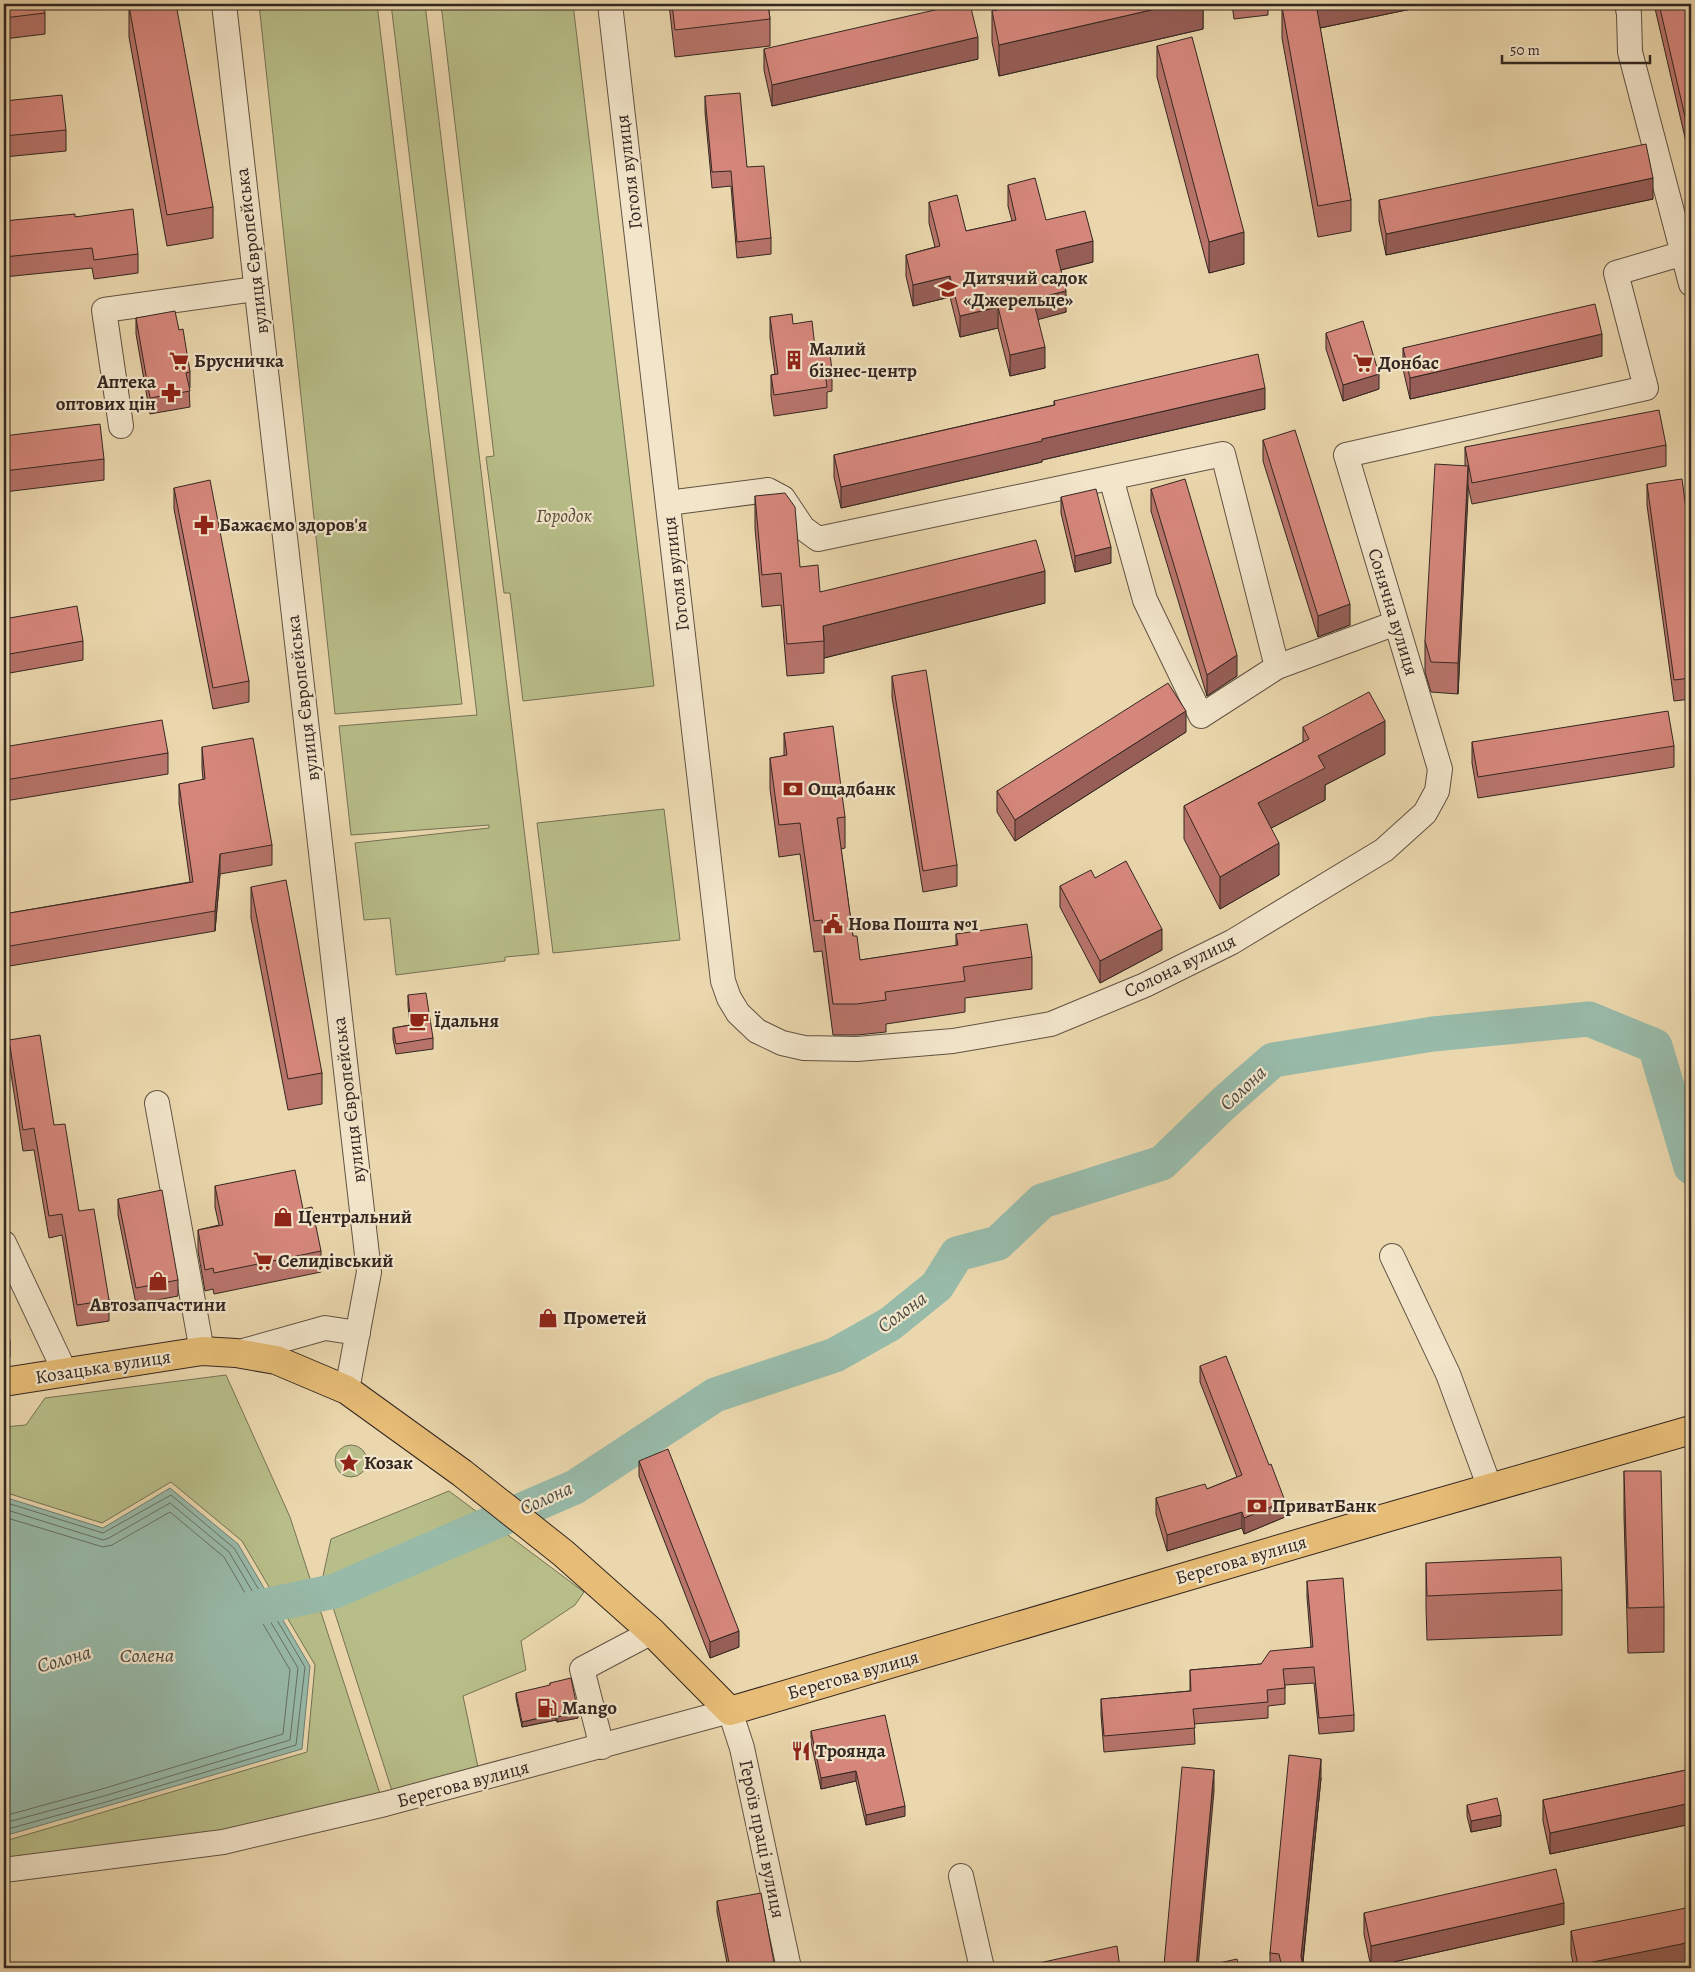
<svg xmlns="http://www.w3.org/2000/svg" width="1695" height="1972" viewBox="0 0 1695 1972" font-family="Alegreya,serif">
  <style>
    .green { fill: #b8be89; stroke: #767255 }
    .water { fill: #98baa9; stroke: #707f73 }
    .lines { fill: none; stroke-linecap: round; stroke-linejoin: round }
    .shore { stroke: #667065; stroke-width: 1 }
    .river { stroke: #98baa9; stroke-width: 35 }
    .minor-casing { stroke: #615244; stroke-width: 26 }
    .major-casing { stroke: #332621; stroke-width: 30 }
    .minor { stroke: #f2e5ca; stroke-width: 24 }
    .major { stroke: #e6bc76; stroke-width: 28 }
    .wall { fill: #b8746b; stroke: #332621 }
    .shaded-wall { fill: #965e57; stroke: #332621 }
    .building { fill: #d6877c; stroke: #332621 }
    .labels { text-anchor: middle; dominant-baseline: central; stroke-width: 4.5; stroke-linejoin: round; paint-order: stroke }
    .street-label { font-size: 19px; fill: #332621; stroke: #f2e5ca }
    .poi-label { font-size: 19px; font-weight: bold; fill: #332621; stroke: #f2e5ca; text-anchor: start }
    .park-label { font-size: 19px; font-style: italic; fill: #544c3b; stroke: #f2e5ca }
    .water-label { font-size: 20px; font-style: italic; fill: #4c4b43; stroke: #f2e5ca }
  </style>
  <rect width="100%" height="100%" fill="#ebd7ad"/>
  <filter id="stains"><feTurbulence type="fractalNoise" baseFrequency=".004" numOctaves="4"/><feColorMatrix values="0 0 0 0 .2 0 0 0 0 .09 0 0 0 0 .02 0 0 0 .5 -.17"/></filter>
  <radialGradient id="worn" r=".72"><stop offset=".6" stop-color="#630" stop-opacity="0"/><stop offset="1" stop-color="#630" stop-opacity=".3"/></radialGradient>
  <path class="green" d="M259,4H377L462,704L335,714Z
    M391,4H425L539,954L505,957V961L396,975L390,918L364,920L355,843L489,828V825L351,835L339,726L477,715Z
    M441,4H573L654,686L523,701L510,593H504L486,457L494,456Z
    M664,809L680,940L553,953L537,823Z
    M226,1375L290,1517L382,1800L291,1821L4,1865V1840L12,1839L307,1752L315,1665L242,1541L171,1482L102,1523L4,1492V1427L26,1425L45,1398Z
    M335 1461a16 16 0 1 1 32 0a16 16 0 1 1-32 0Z
    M449,1491L584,1592L575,1605L521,1641L526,1670L463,1696L479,1772L392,1791L323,1576L331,1539Z"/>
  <path class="water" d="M170,1488L238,1544L310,1666L302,1749L11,1834L4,1835V1497L103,1528Z"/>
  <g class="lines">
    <path class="shore" d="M4,1502L103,1533L171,1495L234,1548L305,1667L296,1745L106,1802L4,1830
      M4,1509L103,1540L109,1538L170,1503L229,1552L298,1668L290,1740L104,1796L4,1823
      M4,1517L103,1547L112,1545L170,1512L224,1557L290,1670L283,1734L102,1789L4,1816"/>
    <path class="river" d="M227,1614L335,1591L575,1487L715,1395L835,1355L890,1324L937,1286L957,1254L998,1243L1042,1201L1162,1163L1224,1103L1273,1060L1433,1034L1589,1019L1655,1046L1691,1167"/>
    <defs>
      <path id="minor" d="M224,4L369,1272L347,1390
        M610,4L723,981L729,998L738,1013L757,1031L782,1043L804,1048L857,1049L953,1041L1051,1024L1145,985L1232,942L1384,850L1425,813L1437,791L1440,769L1346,455L1646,388L1616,273L1684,253
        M1627,4L1629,14L1630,52L1691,284
        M121,426L104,310L256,289
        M1111,478L1145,600L1201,716L1277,667
        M668,503L768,490L783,498L803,528L818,539L1223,454L1277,667L1396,623
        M157,1103L202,1351
        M4,1243L65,1372
        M1392,1256L1448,1374L1490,1488
        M236,1353L325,1328L358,1333
        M602,1747L582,1669L652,1632
        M4,1870L223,1842L385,1804L730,1711L742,1748L789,1968
        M961,1876L982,1968"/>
      <path id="major" d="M4,1382L202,1351L236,1353L276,1360L347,1390L462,1473L563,1553L652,1632L730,1711L1375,1521L1691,1430"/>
    </defs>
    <use href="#minor" class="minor-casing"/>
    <use href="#major" class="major-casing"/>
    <use href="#minor" class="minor"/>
    <use href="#major" class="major"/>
  </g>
  <path class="wall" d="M4,4L45,13V34L4,39Z
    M669,4H768L770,19V46L675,57Z
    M1203,4V29L999,76L992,42V11Z
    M1232,4H1268V15L1234,19Z
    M1435,4L1320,28L1351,200V231L1318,237L1282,38V7Z
    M1654,4H1691L1690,159Z
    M129,6L213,207V238L167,246L129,37Z
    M1157,46L1244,264L1209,273L1157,77Z
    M764,49L978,59L772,106L764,70Z
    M705,96L747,167L771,238V254L737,258L731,186L712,188L705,112Z
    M4,101L66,130V151L4,157Z
    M1008,185L1046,220L1093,262L1061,270L1066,312L1038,319L1045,368L1010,376L998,328L960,337L950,297L913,306L906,276V255L935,247L929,223V202L966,231L1012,221L1008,206Z
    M1653,199L1386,255L1379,221V200Z
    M75,217L138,254V273L94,279L92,268L4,277V221Z
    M770,317L793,324L816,356L832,370V391L827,392V408L774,416L771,396V375L775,374L770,338Z
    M136,318L179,330L190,372V388H189L190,407L150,414L136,334Z
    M1326,333L1379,389L1343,401L1326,349Z
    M1403,348L1602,356L1410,399L1403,369Z
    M1054,401L1265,409L1042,460V462L841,508L834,477V455L1054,405Z
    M4,436L104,459V480L4,492Z
    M1263,440L1350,625L1318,637L1263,461Z
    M1666,445V466L1472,504L1468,486L1458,694L1431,692L1425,672V641L1465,466V447Z
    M1647,484L1691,546V699L1674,701L1647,505Z
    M174,488L249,681V702L213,709L174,509Z
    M1151,489L1237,676L1207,696L1151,511Z
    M755,496L800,567L820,592L1045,603L824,658V673L787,676L781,605L762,607L755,528Z
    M1061,497L1111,563L1075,572L1061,513Z
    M4,619L83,641V660L4,674Z
    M892,676L957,865V886L923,892L892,697Z
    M1303,727L1385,754L1325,785V800L1271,828L1279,875L1220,909L1184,839V806L1303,742Z
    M1186,732L1015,841L997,812V791Z
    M784,733L845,817V848L841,849L853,936L860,960L956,946V934L1032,957V989L965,998V1012L886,1024V1032L857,1035H833L822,951L814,952L800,854L779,857L770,789V758L784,756Z
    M1472,742L1674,746V767L1478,798L1472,763Z
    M4,747L168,753V774L5,801L4,792Z
    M202,747L272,845V865L220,874L215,931L4,967V914L190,882L179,804V784L203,780L202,768Z
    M1095,878L1162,950L1100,983L1060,907V886Z
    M251,887L322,1073V1104L288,1110L251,918Z
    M408,995L433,1038V1049L396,1054L393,1039V1028L410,1025L408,1006Z
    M9,1040L54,1125L79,1211L109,1300V1321L77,1326L62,1235L49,1238L34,1150L23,1151L9,1061Z
    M215,1186L303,1209L321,1251V1272L214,1294L213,1289L205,1291L198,1251V1230L219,1225L215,1207Z
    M118,1199L178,1280V1296L136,1304L118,1215Z
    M1200,1366L1285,1517L1244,1534L1242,1528L1167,1551L1156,1514V1498L1207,1489L1237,1477L1200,1382Z
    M639,1461L739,1647L710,1658L639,1476Z
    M1624,1471L1664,1607V1652L1628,1653L1624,1516Z
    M1426,1563L1562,1590V1635L1427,1640L1426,1607Z
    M1307,1581L1354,1715V1731L1319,1734L1314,1683L1285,1685V1704L1268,1706V1718L1194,1724L1195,1744L1104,1752L1101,1715V1699L1190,1691V1670L1261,1664L1311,1647L1307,1597Z
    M550,1683L578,1718L557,1722L556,1720L522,1727L516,1698V1693L550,1686Z
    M811,1731L905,1816L866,1825L856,1781L821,1789L811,1742Z
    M1691,1769V1824L1550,1854L1543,1821V1800Z
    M1321,1778L1303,1963L1304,1968H1270V1953Z
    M1467,1805L1501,1826L1471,1832L1467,1816Z
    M717,1901L775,1968H728L717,1912Z
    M1364,1913L1564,1924L1371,1967L1364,1934Z
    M1571,1931L1691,1963L1664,1968H1574L1571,1953Z"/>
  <path class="shaded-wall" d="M1177,4H1203V29L999,76V45Z
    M1315,4H1435L1315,29Z
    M978,37V59L772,106V85Z
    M1691,137V158L1690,159V138Z
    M1653,178V199L1386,255V234Z
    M1244,232V264L1209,273V242Z
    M1093,241V262L1056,271V250Z
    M950,276V297L913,306V285Z
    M1066,291V312L1033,321V299Z
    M998,307V328L960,337V316Z
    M1602,334V356L1410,399V378Z
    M1045,347V368L1010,376V355Z
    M1379,374V389L1343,401V385Z
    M1265,388V409L1042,460V462L841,508V487L1042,439Z
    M1468,466V497L1458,694V663Z
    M1111,547V563L1075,572V556Z
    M1045,571V603L824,658V641L823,626Z
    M1350,604V625L1318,637V616Z
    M1237,655V676L1207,696V675Z
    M1186,711V732L1015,841V820Z
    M1385,721V754L1325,785V800L1258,835V803L1318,756Z
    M1279,843V875L1220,909V877Z
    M220,854V874L215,931V911Z
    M1162,929V950L1100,983V961Z
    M10,1341V1357L4,1359V1343Z
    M1285,1501V1517L1244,1534V1518Z
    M1242,1512V1528L1167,1551V1535Z
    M739,1631V1647L710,1658V1642Z
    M578,1712V1718L557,1722V1717Z
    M556,1714V1720L522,1727V1722Z
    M1321,1759V1778L1302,1968L1301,1957Z
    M1214,1770V1791L1198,1968H1196Z
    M856,1771V1781L821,1789V1778Z
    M1691,1803V1824L1550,1854V1833Z
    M905,1806V1816L866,1825V1815Z
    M1501,1815V1826L1471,1832V1821Z
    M1564,1903V1924L1371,1967V1946Z
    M1691,1942V1963L1664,1968H1578V1965Z"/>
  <path class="building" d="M4,4H44L45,13L4,18Z
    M143,4H176L213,207L167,215L129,6Z
    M672,4H768L770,19L675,30Z
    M961,4H970L978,37L772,85L764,49Z
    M1022,4H1177L999,45L992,11Z
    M1300,4H1316L1351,200L1318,206L1282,7Z
    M1659,4H1691V137L1690,138Z
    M1192,37L1244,232L1209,242L1157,46Z
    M740,93L747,167L764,166L771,238L737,242L731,171L712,172L705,96Z
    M62,95L66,130L4,136V101Z
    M1646,144L1653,178L1386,234L1379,200Z
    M1035,178L1046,220L1085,211L1093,241L1056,250L1066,291L1033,299L1045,347L1010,355L998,307L960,316L950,276L913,285L906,255L940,246L929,202L957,195L966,231L1016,220L1008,185Z
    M133,209L138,254L94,260L92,248L4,257V221L75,214V217Z
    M1595,304L1602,334L1410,378L1403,348Z
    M175,311L179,330L183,329L190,372L186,373L190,391L150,398L136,318Z
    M792,314L793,324L812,321L816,356L830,354L832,370L825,371L827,387L774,395L771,375L778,374L770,317Z
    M1363,321L1379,374L1343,385L1326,333Z
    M1258,354L1265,388L1042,439V441L841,487L834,455L1055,405L1054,401Z
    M1659,410L1666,445L1472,483L1465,447Z
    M100,424L104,459L4,471V436Z
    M1295,430L1350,604L1318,616L1263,440Z
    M1435,464L1468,466L1458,663L1431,662L1425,641Z
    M1185,479L1237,655L1207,675L1151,489Z
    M1682,479L1691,546V678L1674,680L1647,484Z
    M210,480L249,681L213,688L174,488Z
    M1096,489L1111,547L1075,556L1061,497Z
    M785,493L795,507L800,567L818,565L820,592L1036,540L1045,571L823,626L824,641L787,644L781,573L762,575L755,496Z
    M77,606L83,641L4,655V619Z
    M926,670L957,865L923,871L892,676Z
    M1168,683L1186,711L1015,820L997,791Z
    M1369,692L1385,721L1318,756L1325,768L1258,803L1279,843L1220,877L1184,806L1309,739L1303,727Z
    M1668,711L1674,746L1478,777L1472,742Z
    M162,720L168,753L5,780L4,771V747Z
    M833,726L845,817L837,818L853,936H857L860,960L958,945L956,934L1027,924L1032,957L963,967L965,981L885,992L886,1000L857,1004H833L822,920L814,921L800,823L779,825L770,758L787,755L784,733Z
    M253,738L272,845L220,854L215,911L4,947V914L193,882L179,784L205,779L202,747Z
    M1126,861L1162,929L1100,961L1060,886L1091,870L1095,878Z
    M286,880L322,1073L288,1079L251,887Z
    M426,993L433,1038L396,1044L393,1028L411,1025L408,995Z
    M40,1035L54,1125L65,1124L79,1211L94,1209L109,1300L77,1305L62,1214L49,1216L34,1128L23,1130L9,1040Z
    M295,1170L303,1209L312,1207L321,1251L214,1273L213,1268L205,1270L198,1230L223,1225L215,1186Z
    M162,1190L178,1280L136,1288L118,1199Z
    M4,1312L10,1341L4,1343Z
    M1226,1356L1269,1465L1271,1464L1285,1501L1244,1518L1242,1512L1167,1535L1156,1498L1205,1484L1207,1489L1242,1475L1200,1366Z
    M668,1449L739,1631L710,1642L639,1461Z
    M1624,1471H1661L1664,1607L1628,1608Z
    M1561,1557L1562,1590L1427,1596L1426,1563Z
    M1343,1578L1354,1715L1319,1718L1314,1667L1283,1669L1285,1688L1267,1690L1268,1702L1193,1709L1195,1728L1104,1736L1101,1699L1191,1691L1190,1670L1261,1664L1270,1651L1313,1647L1307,1581Z
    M571,1678L578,1712L557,1717L556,1714L522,1722L516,1693L550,1685V1683Z
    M885,1715L905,1806L866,1815L856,1771L821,1778L811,1731Z
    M1289,1755L1321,1759L1301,1957L1304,1968H1282L1279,1954L1270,1953Z
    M1182,1767L1214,1770L1196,1968L1237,1959L1239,1968H1164V1965Z
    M1691,1769V1803L1550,1833L1543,1800Z
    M1497,1798L1501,1815L1471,1821L1467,1805Z
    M1556,1869L1564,1903L1371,1946L1364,1913Z
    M761,1893L775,1968H730L717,1901Z
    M1691,1907V1942L1578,1965L1571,1931Z
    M1117,1946L1120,1968H1040L1039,1963Z"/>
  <defs>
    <symbol id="school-bare" viewBox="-9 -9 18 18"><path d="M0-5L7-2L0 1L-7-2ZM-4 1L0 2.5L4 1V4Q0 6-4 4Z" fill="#8f2418" stroke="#f2e5ca" stroke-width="2.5" paint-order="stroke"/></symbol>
    <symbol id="building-bare" viewBox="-9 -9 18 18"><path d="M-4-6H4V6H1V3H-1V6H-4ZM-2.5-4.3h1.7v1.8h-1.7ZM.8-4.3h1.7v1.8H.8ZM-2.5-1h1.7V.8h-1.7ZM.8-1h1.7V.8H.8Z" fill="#8f2418" stroke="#f2e5ca" stroke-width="2.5" paint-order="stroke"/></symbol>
    <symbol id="supermarket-bare" viewBox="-9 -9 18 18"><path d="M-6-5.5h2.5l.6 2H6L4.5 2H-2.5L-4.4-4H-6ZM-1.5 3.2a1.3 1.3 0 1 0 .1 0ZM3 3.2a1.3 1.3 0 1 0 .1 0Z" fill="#8f2418" stroke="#f2e5ca" stroke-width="2.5" paint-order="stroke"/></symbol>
    <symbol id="pharmacy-bare" viewBox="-9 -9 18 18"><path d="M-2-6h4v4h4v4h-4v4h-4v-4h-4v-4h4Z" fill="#8f2418" stroke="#f2e5ca" stroke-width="2.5" paint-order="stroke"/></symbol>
    <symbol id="bank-bare" viewBox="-9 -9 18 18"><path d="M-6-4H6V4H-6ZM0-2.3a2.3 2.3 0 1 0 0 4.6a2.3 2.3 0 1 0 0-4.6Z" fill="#8f2418" stroke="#f2e5ca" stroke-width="2.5" paint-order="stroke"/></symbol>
    <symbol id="civic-bare" viewBox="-9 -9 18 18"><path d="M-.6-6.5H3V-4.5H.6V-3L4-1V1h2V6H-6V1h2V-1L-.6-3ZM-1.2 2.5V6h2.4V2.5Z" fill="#8f2418" stroke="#f2e5ca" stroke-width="2.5" paint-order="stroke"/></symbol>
    <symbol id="cafe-bare" viewBox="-9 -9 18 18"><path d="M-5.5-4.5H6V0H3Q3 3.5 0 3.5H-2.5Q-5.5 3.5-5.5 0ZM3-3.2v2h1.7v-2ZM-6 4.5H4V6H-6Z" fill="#8f2418" stroke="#f2e5ca" stroke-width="2.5" paint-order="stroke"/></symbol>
    <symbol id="shop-bare" viewBox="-9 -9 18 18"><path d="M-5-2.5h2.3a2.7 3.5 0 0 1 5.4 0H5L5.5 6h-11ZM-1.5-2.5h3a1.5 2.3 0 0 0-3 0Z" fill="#8f2418" stroke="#f2e5ca" stroke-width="2.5" paint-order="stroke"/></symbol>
    <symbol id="sight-bare" viewBox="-9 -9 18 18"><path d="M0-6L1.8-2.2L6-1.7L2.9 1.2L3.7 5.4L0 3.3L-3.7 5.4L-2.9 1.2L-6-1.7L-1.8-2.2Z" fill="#8f2418" stroke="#f2e5ca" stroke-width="2.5" paint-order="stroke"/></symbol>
    <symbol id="fuel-bare" viewBox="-9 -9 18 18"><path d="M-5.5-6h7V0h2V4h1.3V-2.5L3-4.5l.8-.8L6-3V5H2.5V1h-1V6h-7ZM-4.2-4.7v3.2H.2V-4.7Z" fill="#8f2418" stroke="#f2e5ca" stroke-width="2.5" paint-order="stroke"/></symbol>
    <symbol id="restaurant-bare" viewBox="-9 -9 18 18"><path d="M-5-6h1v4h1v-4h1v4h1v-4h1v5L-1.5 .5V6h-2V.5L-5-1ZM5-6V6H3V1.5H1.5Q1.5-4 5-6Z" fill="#8f2418" stroke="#f2e5ca" stroke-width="2.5" paint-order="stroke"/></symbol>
  </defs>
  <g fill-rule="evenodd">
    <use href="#school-bare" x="934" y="275" width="28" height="28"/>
    <use href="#building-bare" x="780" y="346" width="28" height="28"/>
    <use href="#supermarket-bare" x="165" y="347" width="28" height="28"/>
    <use href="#supermarket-bare" x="1349" y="349" width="28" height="28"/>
    <use href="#pharmacy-bare" x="157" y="379" width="28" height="28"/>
    <use href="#pharmacy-bare" x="190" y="511" width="28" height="28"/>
    <use href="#bank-bare" x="779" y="775" width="28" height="28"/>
    <use href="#civic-bare" x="819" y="910" width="28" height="28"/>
    <use href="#cafe-bare" x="405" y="1007" width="28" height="28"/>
    <use href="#shop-bare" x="269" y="1203" width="28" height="28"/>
    <use href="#supermarket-bare" x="249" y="1247" width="28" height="28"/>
    <use href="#shop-bare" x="144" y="1267" width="28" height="28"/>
    <use href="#shop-bare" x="534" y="1304" width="28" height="28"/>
    <use href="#sight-bare" x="335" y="1449" width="28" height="28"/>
    <use href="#bank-bare" x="1243" y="1492" width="28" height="28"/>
    <use href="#fuel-bare" x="533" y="1694" width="28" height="28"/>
    <use href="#restaurant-bare" x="787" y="1737" width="28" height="28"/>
  </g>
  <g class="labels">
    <g class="street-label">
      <text transform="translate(629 172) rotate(-97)">Гоголя вулиця</text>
      <text transform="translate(252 251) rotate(-97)">вулиця Європейська</text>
      <text transform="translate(676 574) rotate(-97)">Гоголя вулиця</text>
      <text transform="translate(1393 612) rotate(73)">Сонячна вулиця</text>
      <text transform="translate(303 698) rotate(-97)">вулиця Європейська</text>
      <text transform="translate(1180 966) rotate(-26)">Солона вулиця</text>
      <text transform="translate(349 1100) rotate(-97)">вулиця Європейська</text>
      <text transform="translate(103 1367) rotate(-9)">Козацька вулиця</text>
      <text transform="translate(1241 1560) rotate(-16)">Берегова вулиця</text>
      <text transform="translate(853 1675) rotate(-16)">Берегова вулиця</text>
      <text transform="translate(463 1784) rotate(-15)">Берегова вулиця</text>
      <text transform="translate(762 1839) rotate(78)">Героїв праці вулиця</text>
    </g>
    <g class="poi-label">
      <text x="963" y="278">Дитячий садок<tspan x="963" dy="22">«Джерельце»</tspan></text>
      <text x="809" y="349">Малий<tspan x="809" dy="22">бізнес-центр</tspan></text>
      <text x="194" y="361">Брусничка</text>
      <text x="1378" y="363">Донбас</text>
      <text x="156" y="382" text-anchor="end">Аптека<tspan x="156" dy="22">оптових цін</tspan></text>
      <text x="219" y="525">Бажаємо здоров'я</text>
      <text x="808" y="789">Ощадбанк</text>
      <text x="848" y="924">Нова Пошта №1</text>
      <text x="434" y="1021">Їдальня</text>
      <text x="298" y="1217">Центральний</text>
      <text x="278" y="1261">Селидівський</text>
      <text x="158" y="1305" text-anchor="middle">Автозапчастини</text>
      <text x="563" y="1318">Прометей</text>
      <text x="364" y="1463">Козак</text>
      <text x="1272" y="1506">ПриватБанк</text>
      <text x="562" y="1708">Mango</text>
      <text x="816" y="1751">Троянда</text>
    </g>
    <g class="park-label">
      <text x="564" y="516">Городок</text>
    </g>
    <g class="water-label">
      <text transform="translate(1243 1088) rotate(-43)">Солона</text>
      <text transform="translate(902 1312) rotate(-36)">Солона</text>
      <text transform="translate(546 1498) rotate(-24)">Солона</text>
      <text x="147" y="1655">Солена</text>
      <text transform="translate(64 1659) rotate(-16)">Солона</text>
    </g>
  </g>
  <rect width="1695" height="1972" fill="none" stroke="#ebd7ad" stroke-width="20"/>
  <rect x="5" y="5" width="1685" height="1962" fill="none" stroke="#332621" stroke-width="2.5"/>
  <rect x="10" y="10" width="1675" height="1952" fill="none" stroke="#332621"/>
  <path d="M1502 55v8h148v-8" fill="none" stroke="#332621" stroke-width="2.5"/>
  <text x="1510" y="55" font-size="15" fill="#332621" stroke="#f2e5ca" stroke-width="4" paint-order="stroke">50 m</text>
  <rect width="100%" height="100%" filter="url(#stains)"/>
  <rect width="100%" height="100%" fill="url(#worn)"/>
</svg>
